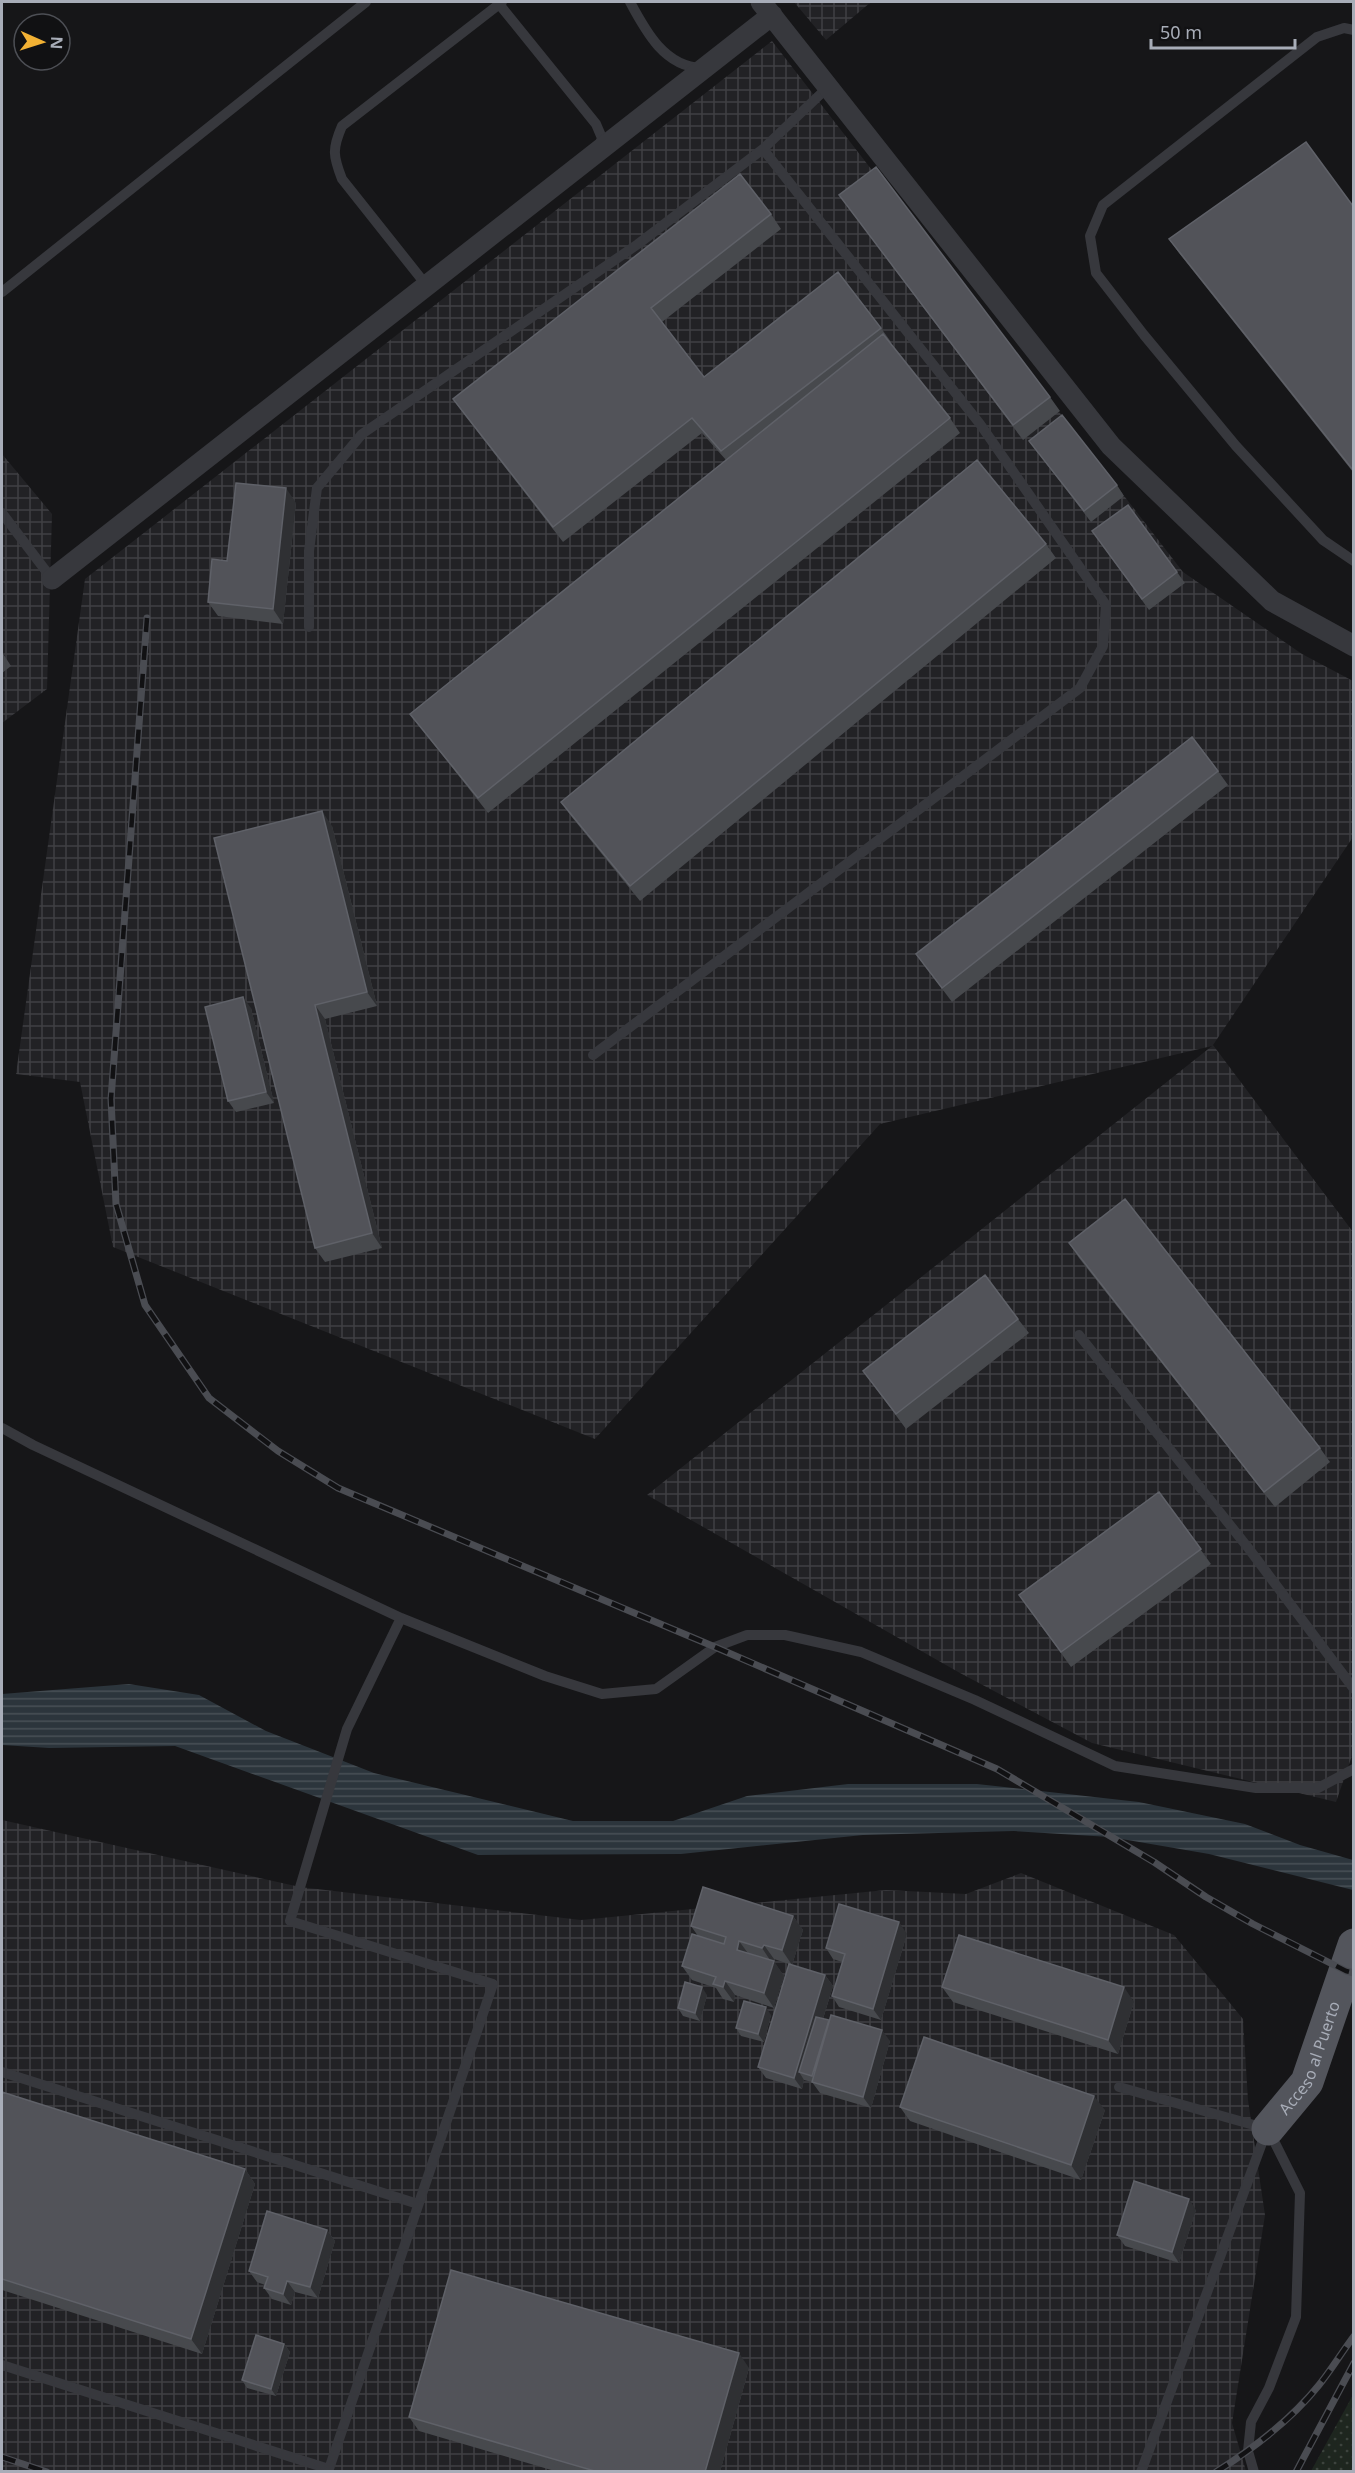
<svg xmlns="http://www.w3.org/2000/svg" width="1355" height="2473" viewBox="0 0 1355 2473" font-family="'Noto Sans',sans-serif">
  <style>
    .industrial { fill: url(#industrial-grid) }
    .grass { fill: url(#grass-dots) }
    .water { fill: url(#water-rules) }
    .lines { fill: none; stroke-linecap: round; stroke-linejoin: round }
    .service { stroke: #37383d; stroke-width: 10 }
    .minor { stroke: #37383d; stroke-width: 21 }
    .primary { stroke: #53555c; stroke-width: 33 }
    .rail-casing { stroke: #4a4c52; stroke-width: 7 }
    .rail { stroke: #111113; stroke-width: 4.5; stroke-dasharray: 14; stroke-linecap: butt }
    .wall { fill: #47494d }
    .shaded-wall { fill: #2f3033 }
    .building { fill: #525359; stroke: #5f6168; stroke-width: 1.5 }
    .labels { text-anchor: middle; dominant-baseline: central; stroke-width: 4.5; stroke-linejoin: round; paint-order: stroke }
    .street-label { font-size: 16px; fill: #a8adb8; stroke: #111113 }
  </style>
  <defs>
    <pattern id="industrial-grid" width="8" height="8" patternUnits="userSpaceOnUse" patternTransform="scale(1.5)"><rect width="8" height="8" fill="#222225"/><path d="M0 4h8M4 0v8" fill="none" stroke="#3f3f43"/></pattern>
    <pattern id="grass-dots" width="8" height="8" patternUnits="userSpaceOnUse" patternTransform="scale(1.5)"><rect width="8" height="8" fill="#1e261f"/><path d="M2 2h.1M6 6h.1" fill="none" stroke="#3c433d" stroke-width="1.8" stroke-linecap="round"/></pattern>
    <pattern id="water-rules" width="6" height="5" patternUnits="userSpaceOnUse" patternTransform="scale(1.5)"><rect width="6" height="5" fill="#2c353c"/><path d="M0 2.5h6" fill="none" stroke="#485056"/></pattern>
  </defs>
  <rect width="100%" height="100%" fill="#161618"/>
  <path class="industrial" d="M794,2H871L826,40Z
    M772,41L1183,572L1302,654L1353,681V837L1213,1045L1353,1232L1354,1750L1336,1802L1092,1743L960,1673L647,1495L1212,1046L880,1124L595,1439L113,1247L80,1082L16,1074L85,579Z
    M2,454L52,514L47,689L2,723Z
    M2,1820L300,1887L581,1920L886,1890L966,1894L1021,1873L1174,1935L1243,2019L1248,2100L1265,2215L1232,2423L1246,2471L2,2472Z"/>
  <path class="grass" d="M1353,2395V2471H1311Z"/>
  <path class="water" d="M129,1684L199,1695L266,1731L374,1773L573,1821H673L747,1796L848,1784H977L1139,1802L1245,1824L1300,1845L1353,1860V1890L1209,1854L1110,1837L1014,1831L863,1835L681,1854L478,1855L175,1746L49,1748L2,1745V1694Z"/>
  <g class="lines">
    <path class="service" d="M630,2C646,32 665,67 702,68
      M499,4L596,124L602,138L598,149
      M1354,30L1344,28L1317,37L1103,205L1090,236L1096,273L1144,335L1236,446L1323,540L1354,561
      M427,286L342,179C333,156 332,149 342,126L502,2
      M2,292L366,2
      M2,513L52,579
      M309,627V551L317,488L362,434L638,244L763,149L828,87
      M593,1055L1080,688L1103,646L1106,605L980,424L763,149
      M1079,1335L1249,1549L1354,1689
      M2,1428L33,1445L401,1618L347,1729L290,1921L493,1984L329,2469L2,2365
      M401,1618L545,1676L602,1694L656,1689L715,1647L747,1635H785L861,1652L975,1700L1115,1766L1256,1788H1318L1354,1769
      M2,2072L418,2204
      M1119,2087L1268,2129L1300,2193L1296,2317L1269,2388L1251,2422L1248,2451L1254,2472
      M1141,2472L1266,2132"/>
    <path class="minor" d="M761,2L1111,446L1272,601L1354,646
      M52,579L772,15"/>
    <path class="primary" id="s1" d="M1268,2129L1307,2082L1354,1945"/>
    <defs>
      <path id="rail" d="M147,618L111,1099L116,1204L145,1305L209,1398L278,1451L338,1488L715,1647L997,1769L1154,1862L1206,1897L1253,1924L1346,1971L1354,1973
        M2,2457L47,2472
        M1216,2472C1254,2448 1291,2420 1319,2385C1331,2370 1342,2352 1354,2336
        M1296,2472L1354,2363"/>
    </defs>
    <use href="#rail" class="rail-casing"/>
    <use href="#rail" class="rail"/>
  </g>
  <path class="wall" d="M839,195L1050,397L1060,411L1023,440Z
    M1353,206V472L1179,253L1169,239Z
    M771,214L781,229L662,322L704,377L881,328L891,342L890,343L950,418L960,433L488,813L421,728L410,714L726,460L702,433L563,542L463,413L453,399Z
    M1029,441L1117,485L1124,496L1091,522Z
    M296,503L283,624L218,616L208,602L227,561Z
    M1128,505L1185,583L1149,610L1092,531Z
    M1046,544L1056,558L640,901L571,816L561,802Z
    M2,652L11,666L2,673Z
    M1218,771L1228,785L952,1002L916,954Z
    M332,826L377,1006L325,1019L382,1248L325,1262L315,1248L214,838Z
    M251,1008L274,1103L236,1112L228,1101Z
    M1069,1243L1320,1448L1330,1462L1275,1507L1079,1258Z
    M1018,1319L1029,1333L906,1429L863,1371Z
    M1159,1492L1211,1564L1071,1667L1019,1595Z
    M793,1916L803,1930L792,1965L774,1959L773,1961L784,1976L774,2008L735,1995L734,2002L723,1999L716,1988L692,1980L682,1966L698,1936L691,1926Z
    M907,1934L881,2020L839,2007L832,1996L842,1962L833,1959L826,1948Z
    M825,1975L833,1986L823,2019L890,2041L871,2108L820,2093L812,2082L804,2080L802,2089L766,2078L758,2067Z
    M942,1987L1134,2002L1118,2054L953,2002Z
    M707,1995L700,2021L683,2016L678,2008Z
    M771,2015L764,2042L741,2036L736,2028Z
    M2,2092L245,2169L255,2184L202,2354L2,2290Z
    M900,2107L1105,2110L1081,2180L910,2121Z
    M1196,2210L1179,2263L1125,2246L1117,2235Z
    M327,2230L335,2241L318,2298L295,2292L291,2305L272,2299L264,2288L265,2285L257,2282L249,2271Z
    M284,2344L290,2352L276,2396L247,2388L242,2380Z
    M749,2368L720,2472H558L419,2431L409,2417Z"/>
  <path class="shaded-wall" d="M286,488L296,503L283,624L273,609Z
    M322,811L332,826L377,1006L367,992Z
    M243,997L251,1008L274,1103L266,1092Z
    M315,1005L325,1019L382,1248L372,1233Z
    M793,1916L803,1930L792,1965L782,1950Z
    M899,1922L907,1934L881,2020L873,2009Z
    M739,1941L750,1956L737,1950Z
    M764,1945L774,1959L772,1963L762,1948Z
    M774,1961L784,1976L774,2008L764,1993Z
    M825,1975L833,1986L806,2074L799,2072L804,2080L802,2089L794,2078Z
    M725,1981L735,1995L734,2002L723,1987Z
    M702,1987L707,1995L700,2021L695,2013Z
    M1124,1987L1134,2002L1118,2054L1108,2040Z
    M766,2007L771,2015L764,2042L758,2034Z
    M829,2020L834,2028L817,2083L812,2076Z
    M882,2030L890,2041L871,2108L863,2097Z
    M1094,2096L1105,2110L1081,2180L1071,2165Z
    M245,2169L255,2184L202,2354L191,2339Z
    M1189,2199L1196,2210L1179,2263L1172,2252Z
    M327,2230L335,2241L318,2298L310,2287Z
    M287,2281L295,2292L291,2305L283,2294Z
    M284,2344L290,2352L276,2396L271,2389Z
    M739,2353L749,2368L720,2472H705Z"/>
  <path class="building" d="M1306,142L1353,206V470L1169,239Z
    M876,167L1050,397L1013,425L839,195Z
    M740,174L771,214L651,308L704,377L838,272L881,328L721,451L692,418L553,527L453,399Z
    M883,334L950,418L478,798L410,714Z
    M1062,415L1117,485L1084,511L1029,441Z
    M977,460L1046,544L630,886L561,802Z
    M236,483L286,488L273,609L208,602L212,559L227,561Z
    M1128,505L1177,572L1142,599L1092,531Z
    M1192,737L1218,771L942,988L916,954Z
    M322,811L367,992L315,1005L372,1233L315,1248L214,838Z
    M243,997L266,1092L228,1101L205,1007Z
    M1125,1199L1320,1448L1264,1492L1069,1243Z
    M985,1275L1018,1319L896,1414L863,1371Z
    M1159,1492L1201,1549L1061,1652L1019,1595Z
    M703,1887L793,1916L782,1950L764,1945L762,1948L739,1941L737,1950L774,1961L764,1993L725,1981L723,1987L713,1984L716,1977L682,1966L692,1934L724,1944L726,1937L691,1926Z
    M839,1904L899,1922L873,2009L832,1996L845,1954L826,1948Z
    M959,1935L1124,1987L1108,2040L942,1987Z
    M789,1964L825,1975L794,2078L758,2067Z
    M685,1982L702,1987L695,2013L678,2008Z
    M744,2001L766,2007L758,2034L736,2028Z
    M831,2015L882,2030L863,2097L812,2082Z
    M816,2017L829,2020L812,2076L799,2072Z
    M924,2037L1094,2096L1071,2165L900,2107Z
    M2,2092L245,2169L191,2339L2,2279Z
    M1134,2181L1189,2199L1172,2252L1117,2235Z
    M267,2211L327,2230L310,2287L287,2281L283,2294L264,2288L268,2277L249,2271Z
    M451,2270L739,2353L705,2472H598L409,2417Z
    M256,2335L284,2344L271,2389L242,2380Z"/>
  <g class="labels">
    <g class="street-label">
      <text stroke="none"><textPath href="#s1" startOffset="84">Acceso al Puerto</textPath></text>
    </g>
  </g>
  <rect width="1355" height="2473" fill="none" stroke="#a8adb8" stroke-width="6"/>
  <g transform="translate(42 42) rotate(93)"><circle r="28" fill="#111113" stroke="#4d4f55" stroke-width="1.5"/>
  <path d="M0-4.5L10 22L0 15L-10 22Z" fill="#f2b134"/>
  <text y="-9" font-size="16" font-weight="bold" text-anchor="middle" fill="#a8adb8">N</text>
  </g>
  <path d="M1151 39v9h144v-9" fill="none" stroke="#a8adb8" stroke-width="3"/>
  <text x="1160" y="39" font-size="18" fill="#a8adb8" stroke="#111113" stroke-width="4.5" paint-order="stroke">50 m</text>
</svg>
